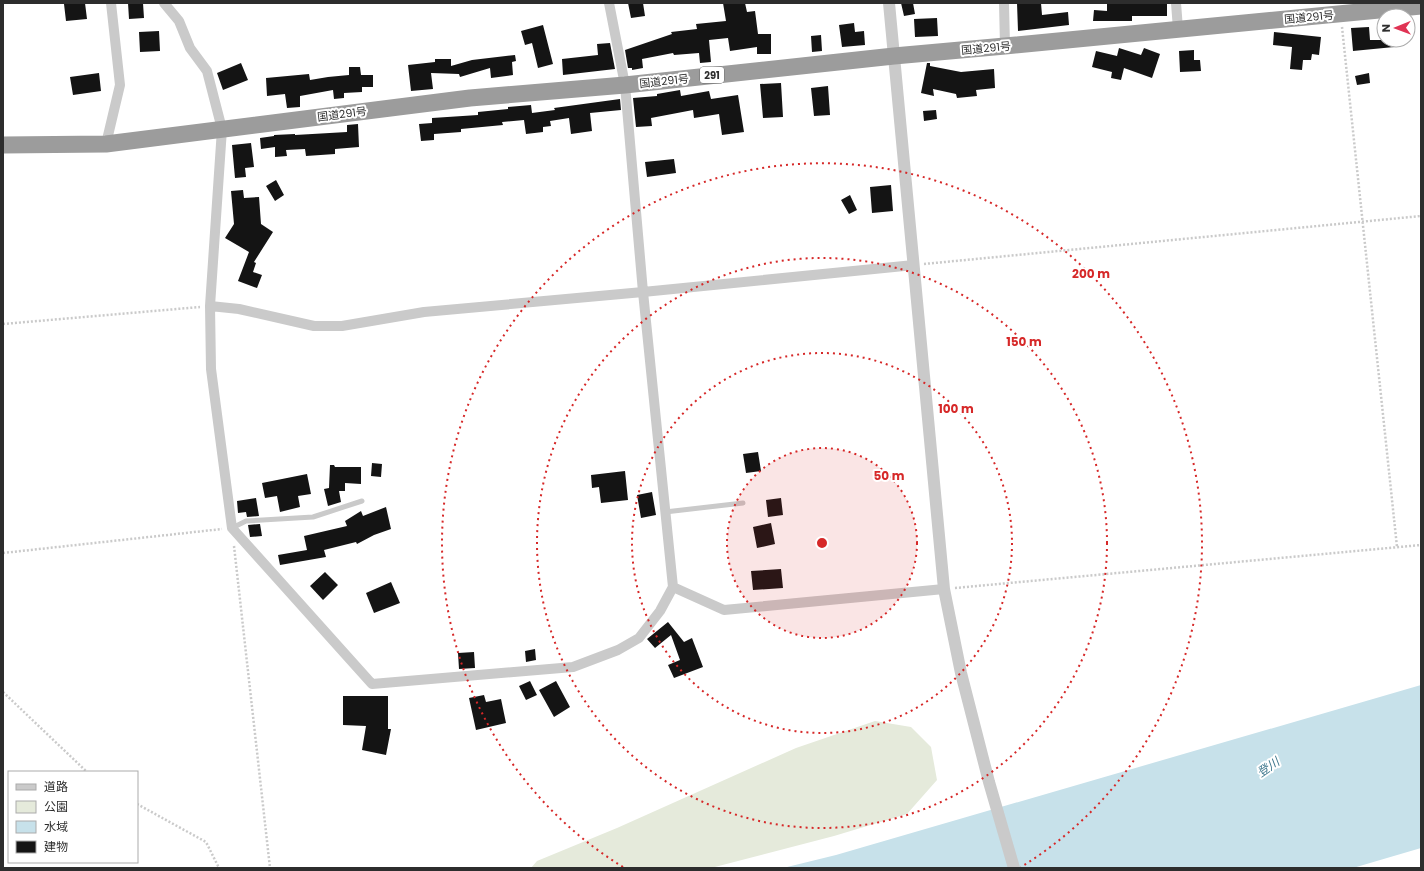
<svg xmlns="http://www.w3.org/2000/svg" width="1424" height="871" viewBox="0 0 1424 871" font-family="Poppins,'Noto Sans JP',sans-serif">
  <style>
    .green { fill: #e5eadb }
    .water { fill: #c7e1ea }
    .building { fill: #141414 }
    .lines { fill: none; stroke-linecap: round; stroke-linejoin: round }
    .path { stroke: #cacaca; stroke-width: 2.5; stroke-dasharray: 2 2; stroke-linecap: butt }
    .service { stroke: #cacaca; stroke-width: 5 }
    .minor { stroke: #cacaca; stroke-width: 10 }
    .tertiary { stroke: #cacaca; stroke-width: 12 }
    .trunk { stroke: #9c9c9c; stroke-width: 17 }
    .ring { fill: none; stroke: #d62828; stroke-width: 2; stroke-dasharray: 2 4 }
    .labels { text-anchor: middle; dominant-baseline: central; stroke-width: 4; stroke-linejoin: round; paint-order: stroke }
    .shield { fill: #fff; stroke: #6c6c6c; stroke-width: 1 }
    .shield-label { font-size: 10px; font-weight: bold; fill: #2d2d2d }
    .street-label { font-size: 11px; fill: #2d2d2d; stroke: #fff }
    .water-label { font-size: 12px; font-style: italic; fill: #3e778d; stroke: #fff }
    .centre { fill: #d62828; stroke: #fff; stroke-width: 2 }
    .ring-label { font-size: 12px; text-anchor: middle; font-weight: bold; fill: #d62828; stroke: #fff; stroke-width: 4; stroke-linejoin: round; paint-order: stroke }
  </style>
  <rect width="100%" height="100%" fill="#fff"/>
  <path class="green" d="M875,721L911,727L931,747L937,780L907,814L834,836L711,868H531L537,861L617,828L796,748Z"/>
  <path class="water" d="M1421,685V848L1353,868H783L836,855Z"/>
  <path class="building" d="M71,3H85L87,19L66,21L64,4Z
    M128,3H143L144,18L129,19Z
    M628,3H643L645,16L631,18Z
    M723,3H745L747,12L755,11L758,34H771V54H757V47L730,51L728,38L709,40L711,62L700,63L699,53L674,55L673,53L642,59L643,68L632,70V68H628L625,50L672,34L671,32L697,29L696,24L726,21Z
    M901,3H913L915,14L904,16Z
    M1017,3H1041L1042,15L1068,12L1069,25L1018,31Z
    M1107,3H1167V16H1132V21H1093L1094,10L1107,11Z
    M937,18L938,36L915,37L914,19Z
    M854,23L855,32L864,31L865,45L842,47L839,25Z
    M543,25L553,64L538,68L532,43L525,45L521,31Z
    M1369,27L1370,40H1394V47L1353,51L1351,28Z
    M159,31L160,51L140,52L139,32Z
    M1274,32L1321,37L1319,55L1312,54L1311,60H1303L1302,70L1290,69L1292,47L1273,45Z
    M821,35L822,51L812,52L811,36Z
    M610,43L615,69L563,75L562,59L598,55L597,44Z
    M1119,48L1141,55L1144,48L1160,54L1152,78L1124,68L1121,80L1111,78L1112,72L1092,67L1096,51L1117,56Z
    M1194,50V60H1200L1201,71L1180,72L1179,51Z
    M515,55L516,61L512,62L513,75L491,78L490,68L460,77L459,74L431,73L433,89L411,91L408,65L435,62V59H451V66L472,60Z
    M241,63L248,80L223,90L217,73Z
    M927,63H930V66L961,72L994,69L995,88L976,90L977,96L957,98L956,94L933,89L934,96L921,93Z
    M349,67H360L361,75H373V87H362V92L344,93V98L334,99L333,90L300,96V107L287,108L285,94L267,96L266,78L309,74L310,80L328,77L349,75Z
    M99,73L101,91L73,95L70,77Z
    M1369,73L1370,83L1357,85L1355,76Z
    M781,83L783,117L763,118L760,84Z
    M828,86L830,115L814,116L811,88Z
    M680,90L681,96L709,91L711,99L738,95L744,132L722,135L719,114L694,118L693,110L651,118L652,126L636,127L633,98L657,96V94Z
    M620,99L621,110L590,113L592,131L571,134L569,118L550,121L551,126L543,127V132L526,134L524,120L502,122L503,125L461,129V132L434,134V140L421,141L419,124L432,123V118L478,115V112L508,109V107L531,105L532,113L555,110L554,108Z
    M936,110L937,119L924,121L923,111Z
    M358,124L359,147L335,149V154L306,156L305,149L286,150L287,156L275,157V147L261,149L260,138L274,136V135L295,134V135L347,132V125Z
    M251,143L254,167L245,168L246,177L235,178L232,145Z
    M674,159L676,173L647,177L645,162Z
    M276,180L284,195L275,201L266,186Z
    M891,185L893,211L872,213L870,187Z
    M243,190L244,198L259,197L261,224L273,232L254,262L256,263L253,272L262,275L257,288L238,281L249,252L225,238L234,224L231,191Z
    M850,195L857,210L849,214L841,200Z
    M758,452L761,471L746,473L743,454Z
    M372,463L382,464L381,477L371,476Z
    M330,465H334L335,467H361V484L345,483V491H339L341,502L328,506L324,489L329,488Z
    M625,471L628,500L601,503L599,487L592,488L591,475Z
    M307,474L311,494L298,496L300,507L280,512L277,496L265,498L262,483Z
    M652,492L656,515L641,518L637,495Z
    M256,498L259,516L247,517L246,512L238,513L237,501Z
    M781,498L783,515L768,517L766,500Z
    M386,507L391,529L374,535L357,544L356,542L324,550L326,557L280,565L278,555L307,550L304,536L347,526L345,521L361,511L363,516Z
    M771,523L775,544L757,548L753,527Z
    M260,524L262,536L250,537L248,525Z
    M781,569L783,588L753,590L751,571Z
    M325,572L338,585L323,600L310,586Z
    M391,582L400,603L374,613L366,593Z
    M668,622L684,642L692,638L703,667L674,678L668,665L680,660L671,635L655,648L647,639Z
    M535,649L536,660L526,662L525,651Z
    M474,652L475,668L459,669L458,653Z
    M530,681L537,695L526,700L519,686Z
    M556,681L570,707L554,717L539,690Z
    M484,695L486,702L501,699L506,723L476,730L469,698Z
    M343,696H388V729H391L386,755L362,750L366,726L343,725Z"/>
  <g class="lines">
    <path class="path" d="M1342,27L1397,547
      M924,264L1421,216
      M3,324L200,307
      M234,546L270,868
      M3,553L222,529
      M955,588L1421,545
      M3,692L87,772
      M137,804L206,842L219,868"/>
    <path class="service" d="M665,512L743,503
      M232,528L246,521L313,517L362,501"/>
    <path class="minor" d="M164,3L179,21L190,48L207,71L222,129L210,306L211,369L232,528L372,684L573,667L618,650L639,638L660,611L673,587L643,292L625,85L609,3
      M1004,3L1005,46
      M1176,3L1178,29
      M106,144L120,85L111,3
      M210,306L239,309L314,326H342L424,312L643,292L914,265
      M673,587L724,610L944,589"/>
    <path class="tertiary" d="M889,3L944,589L961,673L989,782L1014,868"/>
    <path class="trunk" d="M3,145L106,144L470,98L625,85L894,56L1005,46L1421,6"/>
  </g>
  <circle cx="822" cy="543" r="95" fill="#d62828" fill-opacity=".12"/>
  <g class="ring">
    <circle cx="822" cy="543" r="95"/>
    <circle cx="822" cy="543" r="190"/>
    <circle cx="822" cy="543" r="285"/>
    <path d="M623 867A380 380 0 1 1 1021 867"/>
  </g>
  <g class="labels">
    <rect class="shield" x="700" y="67" width="24" height="16" rx="3"/>
    <g class="shield-label">
      <text x="712" y="75">291</text>
    </g>
    <g class="street-label">
      <text transform="translate(1309 17) rotate(-5)">国道291号</text>
      <text transform="translate(986 48) rotate(-5)">国道291号</text>
      <text transform="translate(664 81) rotate(-6)">国道291号</text>
      <text transform="translate(342 114) rotate(-7)">国道291号</text>
    </g>
    <g class="water-label">
      <text transform="translate(1268 767) rotate(-35)">登川</text>
    </g>
  </g>
  <circle cx="822" cy="543" r="6" class="centre"/>
  <g class="ring-label">
    <text x="1091" y="278">200 m</text>
    <text x="1024" y="346">150 m</text>
    <text x="956" y="413">100 m</text>
    <text x="889" y="480">50 m</text>
  </g>
  <rect width="1424" height="871" fill="none" stroke="#2d2d2d" stroke-width="8"/>
  <rect x="8" y="771" width="130" height="92" fill="#ffffff" stroke="#ababab"/>
  <rect x="16" y="784" width="20" height="6" fill="#cacaca" stroke="#ababab"/>
  <text x="44" y="791" font-size="12" fill="#2d2d2d">道路</text>
  <rect x="16" y="801" width="20" height="12" fill="#e5eadb" stroke="#ababab"/>
  <text x="44" y="811" font-size="12" fill="#2d2d2d">公園</text>
  <rect x="16" y="821" width="20" height="12" fill="#c7e1ea" stroke="#ababab"/>
  <text x="44" y="831" font-size="12" fill="#2d2d2d">水域</text>
  <rect x="16" y="841" width="20" height="12" fill="#141414" stroke="#ababab"/>
  <text x="44" y="851" font-size="12" fill="#2d2d2d">建物</text>
  <g transform="translate(1396 28) rotate(269)"><circle r="19" fill="#ffffff" stroke="#ababab"/>
  <path d="M0-3L7 15L0 10L-7 15Z" fill="#e03354"/>
  <text y="-6" font-size="11" font-weight="bold" text-anchor="middle" fill="#2d2d2d">N</text>
  </g>
</svg>
